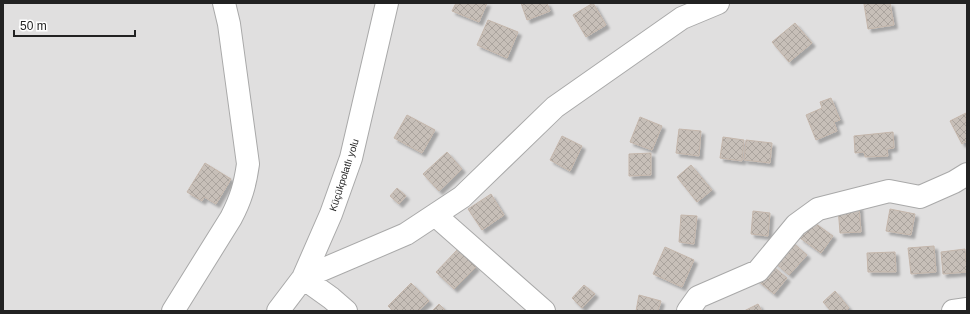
<svg xmlns="http://www.w3.org/2000/svg" width="970" height="314" viewBox="0 0 970 314" font-family="Helvetica,sans-serif">
  <style>
    .residential { fill: #e0dfdf }
    .building { fill: url(#building-cross-hatch); stroke: #c4b6ab; filter: url(#shadow) }
    .lines { fill: none; stroke-linecap: round; stroke-linejoin: round }
    .minor-casing { stroke: #a9a9a9; stroke-width: 24 }
    .minor { stroke: #fff; stroke-width: 22 }
    .labels { text-anchor: middle; dominant-baseline: central; stroke-width: 3; stroke-linejoin: round; paint-order: stroke }
    .street-label { font-size: 10px; fill: #222; stroke: #fff }
  </style>
  <defs>
    <pattern id="building-cross-hatch" width="8" height="8" patternUnits="userSpaceOnUse"><rect width="8" height="8" fill="#c7bfb8"/><path d="M0 0l8 8M0 8l8-8" fill="none" stroke="#aba49e"/></pattern>
    <filter id="shadow"><feDropShadow dx="3.5" dy="3.5" stdDeviation="1" flood-color="#0004"/></filter>
  </defs>
  <rect width="100%" height="100%" fill="#f2efe9"/>
  <path class="residential" d="M3,3H967V311H3Z"/>
  <path class="building" d="M456,3H487L479,22L452,11Z
    M521,3H547L550,11L527,20Z
    M593,3L606,25L586,37L573,15Z
    M868,3H890L894,25L868,29L864,4Z
    M488,20L518,32L507,58L477,45Z
    M795,23L812,43L789,62L772,42Z
    M831,98L840,120L834,122L837,131L816,140L806,115L822,108L820,102Z
    M966,113L967,141L962,144L950,121Z
    M407,115L435,130L422,153L394,138Z
    M640,117L662,126L652,150L630,142Z
    M679,129L701,131L699,156L676,153Z
    M893,132L894,148L887,149L888,156L865,157L864,152L855,153L854,136Z
    M562,136L582,146L570,171L550,160Z
    M723,137L744,140L742,161L720,158Z
    M746,140L772,143L770,163L744,160Z
    M447,152L462,169L439,191L423,174Z
    M651,153V175L629,176V154Z
    M205,163L231,179L216,204L204,197L202,201L187,192Z
    M691,165L712,190L697,202L677,177Z
    M397,188L406,196L399,204L390,196Z
    M491,194L504,215L482,230L468,209Z
    M859,206L861,232L840,233L838,207Z
    M890,209L915,214L911,235L886,231Z
    M753,211L770,213L768,236L751,234Z
    M681,215L697,216L694,244L679,242Z
    M812,221L833,236L821,253L800,238Z
    M791,241L807,255L789,275L773,261Z
    M934,246L936,272L911,274L908,248Z
    M665,247L694,260L682,287L653,274Z
    M458,249L476,267L454,289L436,272Z
    M965,249L967,272L943,274L941,252Z
    M895,252L896,272H868L867,253Z
    M769,263L787,278L774,294L756,279Z
    M411,283L429,301L418,311H393L388,306Z
    M584,285L595,294L582,308L572,298Z
    M835,291L849,308L845,311H831L823,302Z
    M639,295L661,301L658,311H636Z
    M439,304L446,311H432Z
    M758,304L762,311H744Z"/>
  <g class="lines">
    <defs>
      <path id="minor" d="M435,215L544,311
        M303,278L406,234L462,197L555,107L682,18L718,3
        M303,278L331,298L346,311
        M173,311L231,218C241,199 245,185 248,164L229,24L224,3
        M278,311L303,278L331,214L351,158L387,3
        M688,311L698,297L758,271L796,225L818,209L889,191L920,197L954,182L967,174
        M953,311L967,309"/>
    </defs>
    <use href="#minor" class="minor-casing"/>
    <use href="#minor" class="minor"/>
  </g>
  <g class="labels">
    <g class="street-label">
      <text transform="translate(344 175) rotate(-72)">Küçükpolatlı yolu</text>
    </g>
  </g>
  <rect width="970" height="314" fill="none" stroke="#222222" stroke-width="8"/>
  <path d="M14 30v6h121v-6" fill="none" stroke="#222222" stroke-width="2"/>
  <text x="20" y="30" font-size="12" fill="#222222" stroke="#ffffff" stroke-width="3" paint-order="stroke">50 m</text>
</svg>
